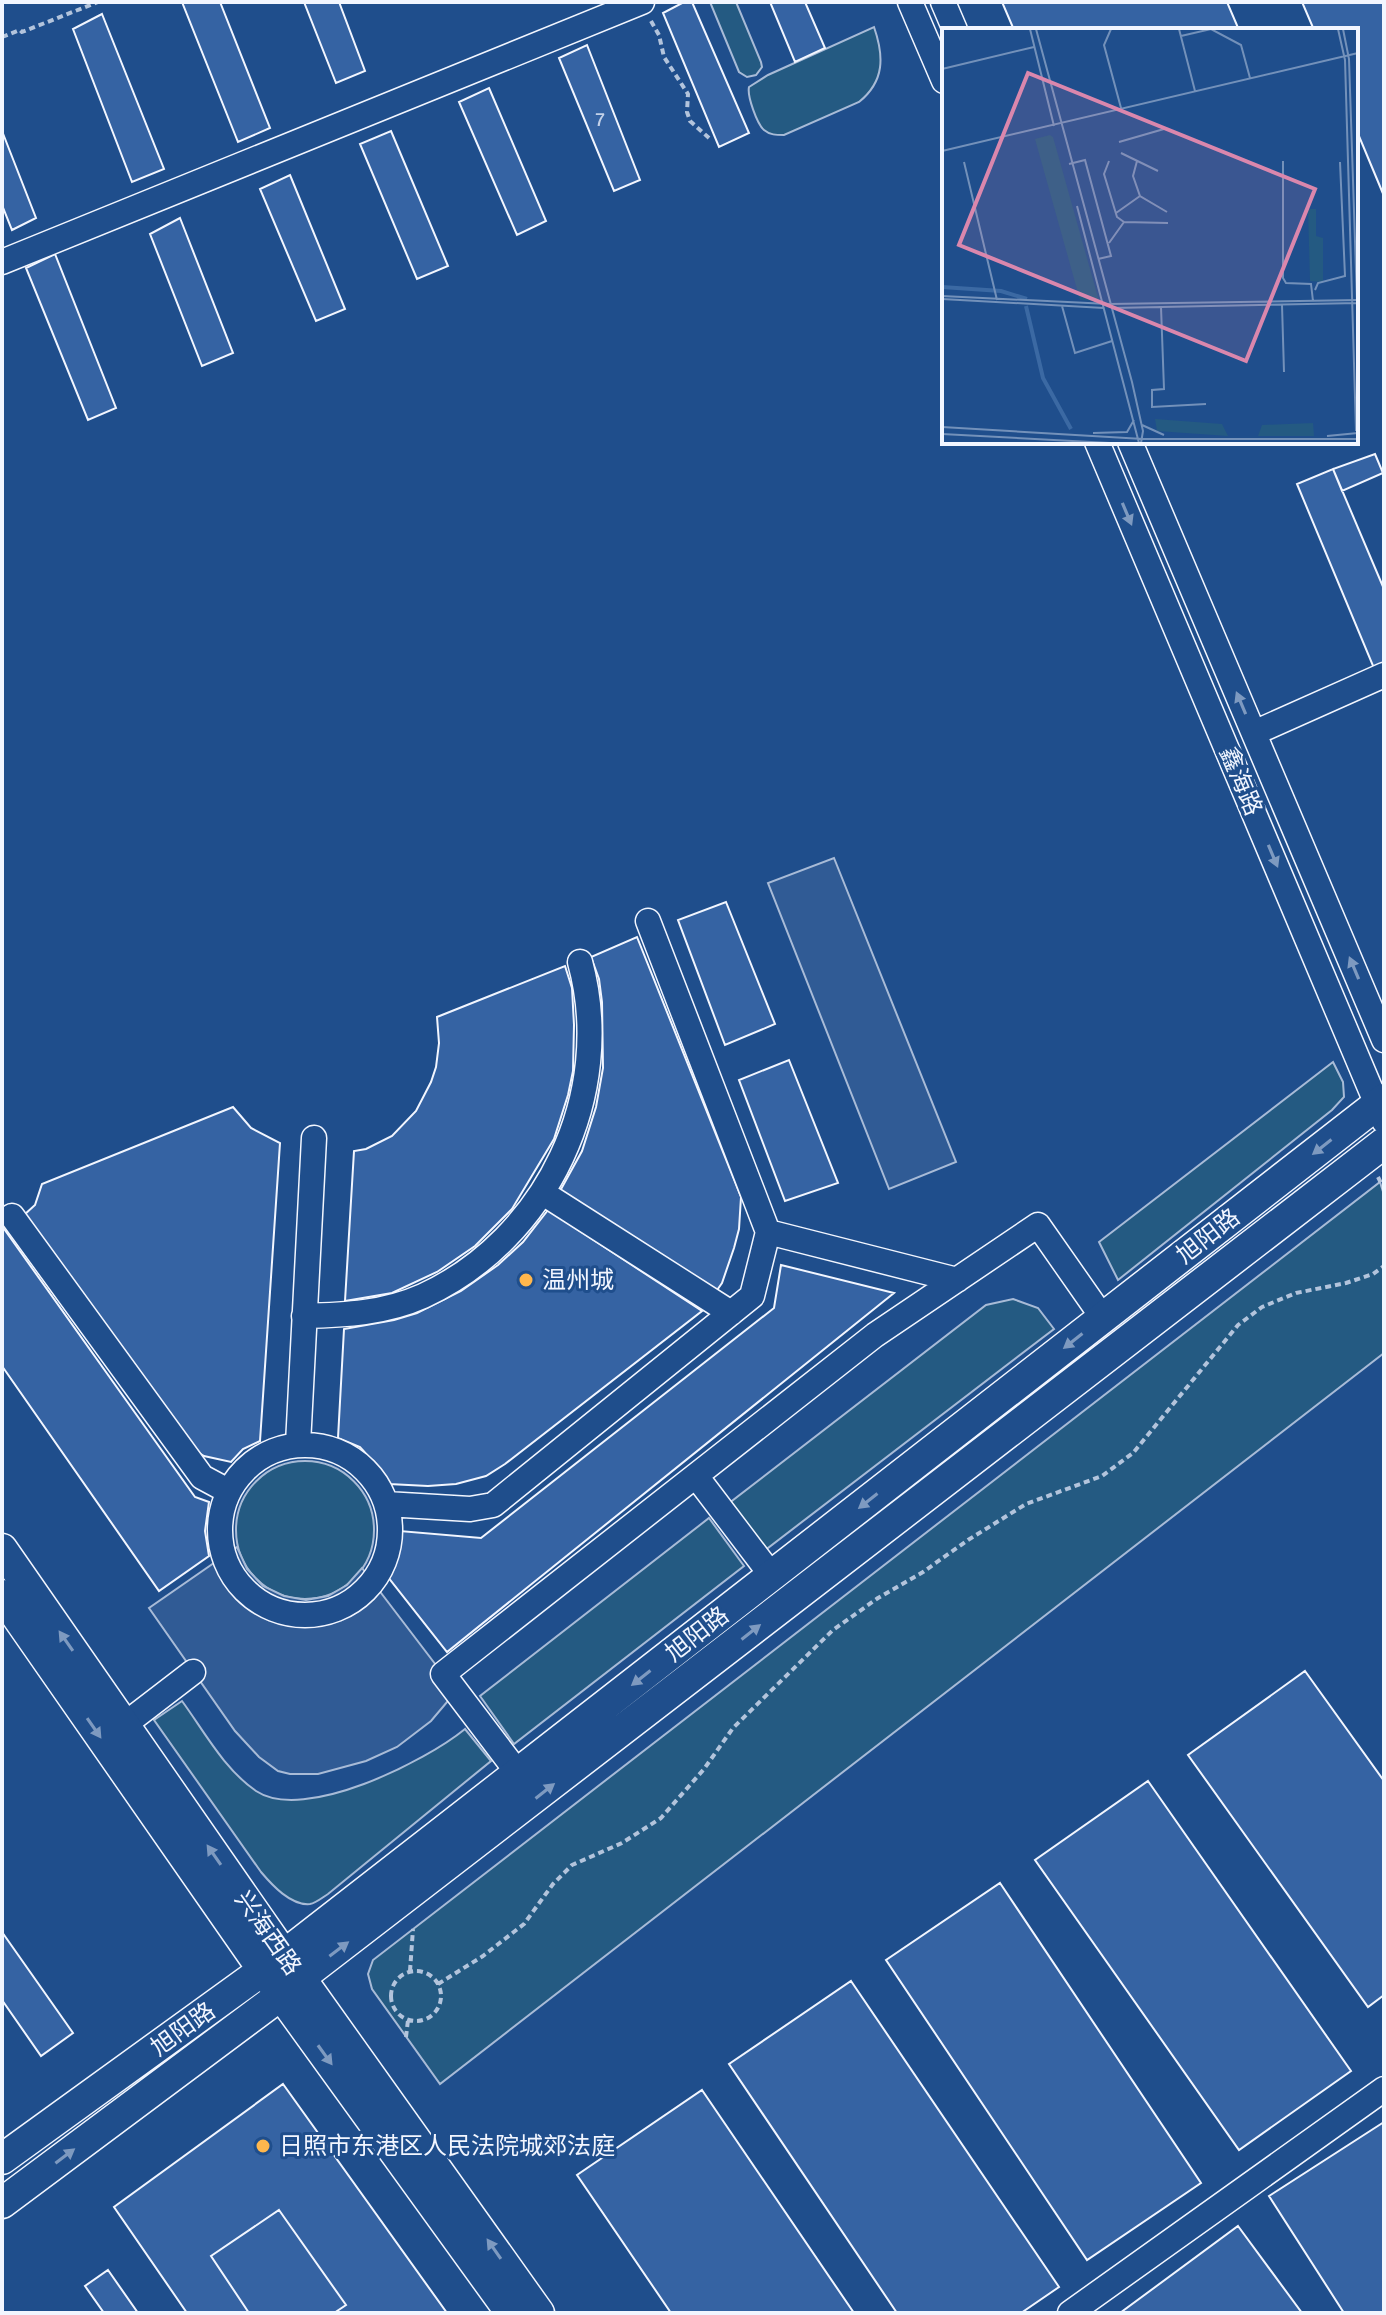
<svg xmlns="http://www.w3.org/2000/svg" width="1386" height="2315" viewBox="0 0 1386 2315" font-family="Signika,'Noto Sans SC',sans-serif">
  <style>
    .green { fill: #245a82; stroke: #a8bbd7; stroke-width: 2 }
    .parking { fill: #305b95; stroke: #a8bbd7; stroke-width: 2 }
    .building { fill: #3563a3; stroke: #f2f6ff; stroke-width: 2 }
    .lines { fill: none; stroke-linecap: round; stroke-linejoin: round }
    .minor-casing { stroke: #f2f6ff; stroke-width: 27 }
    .major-casing { stroke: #f2f6ff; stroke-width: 33 }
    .path { stroke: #b3c4dc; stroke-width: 4; stroke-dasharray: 6 4; stroke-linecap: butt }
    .minor { stroke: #1f4e8c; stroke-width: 24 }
    .major { stroke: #1f4e8c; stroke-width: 30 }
    .oneway { fill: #7e9ac0 }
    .poi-dot { fill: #ffb74d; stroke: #1f4e8c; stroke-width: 3 }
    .labels { text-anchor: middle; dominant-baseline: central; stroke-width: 6; stroke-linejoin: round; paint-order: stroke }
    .number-label { font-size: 20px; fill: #c3d1e8 }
    .street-label { font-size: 24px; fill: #f2f6ff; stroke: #1f4e8c }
    .poi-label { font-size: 24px; fill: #f2f6ff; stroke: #1f4e8c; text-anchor: start }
    .inset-river { fill: none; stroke: #3b69a3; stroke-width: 4 }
    .inset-road { fill: none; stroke: #7391ba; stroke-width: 2 }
    .view { fill: #da87ad; fill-opacity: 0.15; stroke: #da87ad; stroke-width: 4 }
    .inset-edge { fill: none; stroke: #f2f6ff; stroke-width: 4 }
  </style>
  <rect width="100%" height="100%" fill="#1f4e8c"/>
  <path class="green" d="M710,2H736L761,62L762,67L756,75L747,77L739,72Z
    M874,27C884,56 885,81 859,102L784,135C776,135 770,135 764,130C757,124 747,96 749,87L768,75Z
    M1333,1062L1343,1082L1344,1097L1332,1110L1118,1280L1099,1242Z
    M1380,1182L1384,1195V1353L440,2084L372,1989L368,1974L373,1960Z
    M1013,1299L1038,1308L1054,1329L764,1551L728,1504L986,1305Z
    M236 1530a69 69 0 1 1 138 0a69 69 0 1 1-138 0Z
    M709,1518L744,1566L514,1744L480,1696Z
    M182,1701C204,1731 224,1769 256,1791C304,1823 426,1761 465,1729L491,1761L328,1894C323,1897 316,1903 310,1904C291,1906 272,1885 261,1872L154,1720Z"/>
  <path class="parking" d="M834,858L956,1162L889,1189L768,883Z
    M237,1547L247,1569L263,1586L284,1596L306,1600L328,1596L347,1585L362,1568L458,1694L447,1702L431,1721L397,1747L366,1761L318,1774H290L278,1771L259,1757L235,1731L149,1608Z"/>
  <path class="building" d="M182,2H220L270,128L238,142Z
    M304,2H339L365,71L336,83Z
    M684,2H692L749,133L719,147L663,13Z
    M770,2H805L825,48L795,62Z
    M1002,2H1227L1239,30H1014Z
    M1302,2H1384V196L1356,129V30H1314Z
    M102,14L164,169L132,182L73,29Z
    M587,45L640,180L614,191L559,58Z
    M489,88L546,221L517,235L459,102Z
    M2,131L36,218L12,230L2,205Z
    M391,131L448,266L417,279L360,144Z
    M290,175L345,309L316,321L260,189Z
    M180,218L233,353L202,366L150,234Z
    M55,254L116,408L88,420L26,268Z
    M1375,454L1383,473L1342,491L1333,469Z
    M1333,469L1384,589V670L1376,673L1297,484Z
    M726,902L775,1024L725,1045L678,920Z
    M637,937L741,1197L739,1229L734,1248L722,1283L715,1293L560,1191L582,1151L596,1107L603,1068L602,1002L599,979L591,957Z
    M565,966L572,988L574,1025L573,1071L568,1095L554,1139L512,1209L475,1246L437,1272L392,1293L345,1301L354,1151L366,1149L392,1136L416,1111L431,1082L436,1067L439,1043L437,1017Z
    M789,1060L838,1183L785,1201L739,1080Z
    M233,1107L251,1128L280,1143L260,1441L243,1449L231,1462L204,1456L188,1446L23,1216L35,1205L42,1184Z
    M548,1210L702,1311L505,1464L486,1476L456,1484L428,1486L389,1484L381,1470L360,1447L338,1438L344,1329L394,1320L417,1313L461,1291L498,1265L523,1242Z
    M2,1226L195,1497L209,1502L205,1531L209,1556L159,1591L2,1366Z
    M781,1265L894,1293L447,1652L388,1577L396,1557L400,1531L481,1538L774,1308Z
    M1305,1671L1384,1781V1995L1368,2007L1188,1755Z
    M1148,1781L1351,2071L1239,2150L1035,1860Z
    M1000,1883L1201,2183L1087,2260L886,1960Z
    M2,1932L73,2033L41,2056L2,2000Z
    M851,1981L1059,2287L1021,2313H897L729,2064Z
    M283,2084L447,2313H187L114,2207Z
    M702,2090L854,2313H671L577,2175Z
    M1384,2122V2313H1344L1269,2196Z
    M279,2210L346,2305L334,2313H249L211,2256Z
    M1238,2226L1302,2313H1120Z
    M108,2270L138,2313H104L85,2286Z"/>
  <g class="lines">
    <defs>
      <path id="minor" d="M910,2L944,81
        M943,2L955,30
        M2,262L642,2
        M1097,442L1384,1121
        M1130,442L1384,1040
        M1254,733L1384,675
        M543,1193L731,1313
        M12,1216L202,1477L228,1491
        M768,1232L957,1280
        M304,1316C345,1315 385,1313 423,1296C547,1239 616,1094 580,962
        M298,1444L314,1138
        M220 1530a85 85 0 1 1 170 0a85 85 0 1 1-170 0Z
        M696,1476L772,1576
        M386,1504L470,1509L493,1505L752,1296L768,1232L648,921
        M124,1725L193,1672
        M518,1773L443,1674L875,1335L1038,1225L1103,1318
        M1070,2313L1384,2089"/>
      <path id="major" d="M2,1549L284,1955L539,2313
        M2,1595L263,1970L511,2313
        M2,2159L284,1955L1384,1099
        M2,2203L281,1995L300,1978L1384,1143"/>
    </defs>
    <use href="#minor" class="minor-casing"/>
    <use href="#major" class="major-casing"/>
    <path class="path" d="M651,21L659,35L664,57L688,94L687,112L690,121L709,138
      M2,37L20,30L22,32L98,2
      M1378,1177L1384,1189
      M410,1971L413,1929
      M391 1996a25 25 0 1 1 50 0a25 25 0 1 1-50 0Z
      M438,1984L483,1956L524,1924L553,1884L572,1865L622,1843L661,1818L704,1769L733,1728L833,1630L878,1598L923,1572L968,1540L1026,1504L1102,1476L1133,1453L1238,1325L1262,1307L1296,1293L1346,1283L1373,1274L1384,1266
      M406,2037L408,2020"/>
    <use href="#minor" class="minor"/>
    <use href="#major" class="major"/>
  </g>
  <defs><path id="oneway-solid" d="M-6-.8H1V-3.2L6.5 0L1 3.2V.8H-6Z" transform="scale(2)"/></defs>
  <g class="oneway">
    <use href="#oneway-solid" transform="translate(1127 514) rotate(67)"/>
    <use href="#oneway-solid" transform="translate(1241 703) rotate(-113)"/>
    <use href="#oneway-solid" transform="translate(1273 856) rotate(67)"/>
    <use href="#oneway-solid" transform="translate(1354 968) rotate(-113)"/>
    <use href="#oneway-solid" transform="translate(1322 1147) rotate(142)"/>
    <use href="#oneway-solid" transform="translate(1073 1341) rotate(142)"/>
    <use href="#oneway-solid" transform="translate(868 1501) rotate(142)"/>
    <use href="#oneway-solid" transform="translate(751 1632) rotate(-38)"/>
    <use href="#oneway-solid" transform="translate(66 1641) rotate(-125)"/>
    <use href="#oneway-solid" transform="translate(641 1678) rotate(142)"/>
    <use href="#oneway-solid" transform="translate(94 1728) rotate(55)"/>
    <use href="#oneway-solid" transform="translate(545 1791) rotate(-38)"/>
    <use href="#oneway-solid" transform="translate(214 1855) rotate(-125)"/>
    <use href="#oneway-solid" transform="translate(339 1949) rotate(-37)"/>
    <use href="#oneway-solid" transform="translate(325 2055) rotate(54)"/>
    <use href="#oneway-solid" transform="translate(65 2156) rotate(-37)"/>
    <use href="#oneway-solid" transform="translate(494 2249) rotate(-125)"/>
  </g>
  <g class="poi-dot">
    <circle cx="526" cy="1280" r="8"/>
    <circle cx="263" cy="2146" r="8"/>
  </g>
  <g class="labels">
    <g class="number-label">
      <text x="600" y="119">7</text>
    </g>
    <g class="street-label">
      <text transform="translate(1241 781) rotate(67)">鑫海路</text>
      <text transform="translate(1208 1236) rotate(-38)">旭阳路</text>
      <text transform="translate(697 1634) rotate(-38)">旭阳路</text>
      <text transform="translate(268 1933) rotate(55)">兴海西路</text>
      <text transform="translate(183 2029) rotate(-36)">旭阳路</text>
    </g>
    <g class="poi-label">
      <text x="542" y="1280">温州城</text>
      <text x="279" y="2146">日照市东港区人民法院城郊法庭</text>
    </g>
  </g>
  <g transform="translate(942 28)">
    <rect width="416" height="416" fill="#1f4e8c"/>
    <path d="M108,107L111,109L157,273L138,272L93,111ZM366,181H374V208L381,210V254L368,253ZM213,391L280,396L286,408L215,403ZM371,395L372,408H316L320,397Z" fill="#245a82"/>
    <path class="inset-river" d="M0,259L59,263L85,271M84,278L101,350L129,401"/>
    <path class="inset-road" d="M88,1L112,98M94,1L190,354L201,403L199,415M169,1L162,17L179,80M237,1L253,63M396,1L403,32L414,403M401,1L407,31L416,304M239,8L269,1L299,17L308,50M0,41L92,19M177,114L222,101M0,123L416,25M179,125L216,143M167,133L162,146L175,189L182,194L226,195M195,133L191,148L198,168L225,184M341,133V250L344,255L369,256L371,273M22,134L55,272M127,136L143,132L169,228L156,231M135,178L197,415M174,185L198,168M167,215L182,194M373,262L376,255L403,248L398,134M0,268L167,276L416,272M0,271L162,280M340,277L342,344M120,278L133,325L170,313M219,279L222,361L210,362V379L264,376M170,280L416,275M200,397L222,407M0,399L201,411H416M151,405L185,404L192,392M0,406L168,415M385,408L416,405"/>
    <path class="view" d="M86,45L373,161L304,333L17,217Z"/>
    <rect width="416" height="416" class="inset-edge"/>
  </g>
  <rect width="1386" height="2315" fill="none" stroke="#f2f6ff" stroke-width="8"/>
</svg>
